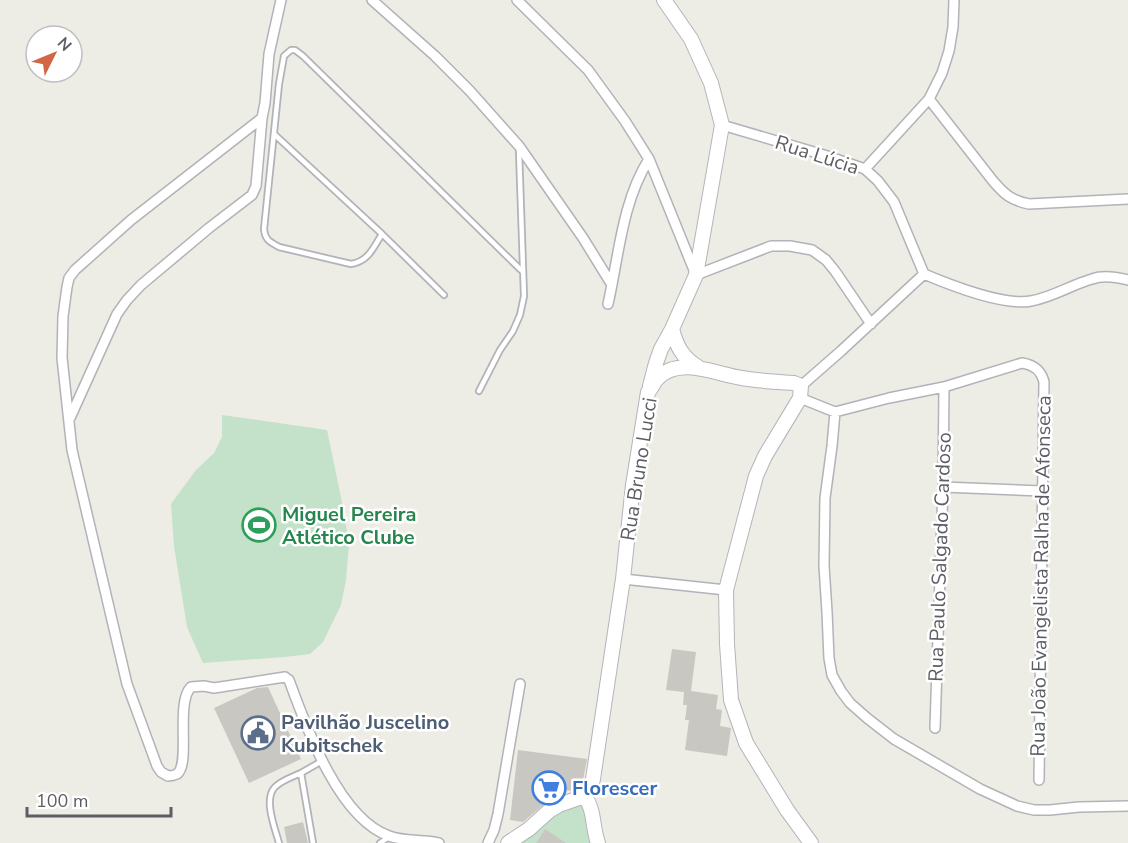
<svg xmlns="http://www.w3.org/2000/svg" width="1128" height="843" viewBox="0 0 1128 843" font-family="'Nunito Sans',sans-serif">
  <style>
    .green { fill: #c4e1c9 }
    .building { fill: #c8c7c1 }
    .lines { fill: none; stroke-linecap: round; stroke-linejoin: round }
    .lane-casing { stroke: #b2b3b8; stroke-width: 8 }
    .street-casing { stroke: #b2b3b8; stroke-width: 12 }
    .secondary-casing { stroke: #b4b5ba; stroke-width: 16 }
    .lane { stroke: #fff; stroke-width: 4.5 }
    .street { stroke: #fff; stroke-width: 9 }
    .secondary { stroke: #fff; stroke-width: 14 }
    .labels { text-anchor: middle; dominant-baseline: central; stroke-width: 5; stroke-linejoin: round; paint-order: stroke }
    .street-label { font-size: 20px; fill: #5d5e63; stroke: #fff }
    .leisure-label { font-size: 20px; font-weight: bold; fill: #27864d; stroke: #fff; text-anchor: start }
    .service-label { font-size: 20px; font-weight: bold; fill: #4e5e75; stroke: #fff; text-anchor: start }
    .shop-label { font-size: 20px; font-weight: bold; fill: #366cbe; stroke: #fff; text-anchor: start }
  </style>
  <rect width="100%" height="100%" fill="#edece5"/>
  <path class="green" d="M222,415L327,430L343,507L349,544L346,580L341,605L323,642L310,654L284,657L203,663L187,627L174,546L171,504L196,470L214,453L222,437Z
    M579,804L587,811L595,843H521L531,833L562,809Z"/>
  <path class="building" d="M672,649L696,652L691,691L718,695L716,709L722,710L720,726L731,728L727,756L685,750L689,720H685L687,705H683L684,692L666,690Z
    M268,687L301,759L249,783L214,708L257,688Z
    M518,750L587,759L582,786L572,791L559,789L548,801L523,822L510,820Z
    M303,822L308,843H287L284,827Z
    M545,829L566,843H536Z"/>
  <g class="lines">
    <defs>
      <path id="lane" d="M274,134L382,234L444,295
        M382,234C373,248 369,261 351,264L279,247C270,242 265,240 264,229L279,84L284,56L291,50H295L303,56L523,272
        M479,391L500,350L513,331L520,315L524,296L519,151
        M279,843C275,828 263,799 275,787C282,780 292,777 301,773
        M313,843L301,773L322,761
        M380,843L389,837"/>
      <path id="street" d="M281,0L269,54L265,103L262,118L131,220L75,270L69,278L67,287L63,316L62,358L72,450L127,684L157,766L161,772L168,776C170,776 175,775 177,774C191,764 175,703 191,687L204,686L214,688L285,677L289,680C306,726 338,818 389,836C405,842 423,839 439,843
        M372,0L435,56L470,91L519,146L583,238L612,285
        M517,0L588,70L625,121L649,159L696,275L771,246H790L812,250L826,260L835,271L871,324
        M929,99L993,181C1005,195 1011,200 1029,204L1128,199
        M722,125L824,155L865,169L878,181L894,202L924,274
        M865,169L929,99L942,73L949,51L953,27L954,0
        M608,304C619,255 622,202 649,159
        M801,386L841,351L924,274C950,285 1004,306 1031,301C1053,297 1071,285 1092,279C1103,275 1116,277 1128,280
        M800,398L835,412L889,398L944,387L1022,363C1034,365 1041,370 1044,382L1039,780
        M835,412L832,446L825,498L824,566L827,612L829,658L832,675L841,691L850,703L867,718L894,739L980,789L1017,806L1034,810H1050L1079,807L1128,806
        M70,418L117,314L127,300L141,285L209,228L252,195L256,186L262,118
        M943,487L1042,491
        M623,579L726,590
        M935,728L943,487L944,387
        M488,843L494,830L498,814L520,684"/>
      <path id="secondary" d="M672,329C677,347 682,357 698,367
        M650,386L656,363L661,349L672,329L696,275L722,125L711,83L691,39L664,0
        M585,796L590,791L593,779L623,579L633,485L648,392C651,389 653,384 656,380C678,355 715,374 742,378C759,381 776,382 794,383L801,386L800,398L765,456L756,476L726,590L727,644L731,700L746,743L787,810L811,843
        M508,843L529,829L549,811L559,805L585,796C595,812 592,826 598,843"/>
    </defs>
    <use href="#lane" class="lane-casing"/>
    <use href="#street" class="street-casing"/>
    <use href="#secondary" class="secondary-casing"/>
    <use href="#lane" class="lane"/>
    <use href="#street" class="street"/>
    <use href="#secondary" class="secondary"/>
  </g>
  <defs>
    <symbol id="stadium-ring" viewBox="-11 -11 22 22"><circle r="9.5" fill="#fff" stroke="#2e9e5b" stroke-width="1.5"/><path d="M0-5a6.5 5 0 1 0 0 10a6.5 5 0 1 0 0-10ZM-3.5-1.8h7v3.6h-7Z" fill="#2e9e5b"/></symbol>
    <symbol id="civic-ring" viewBox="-11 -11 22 22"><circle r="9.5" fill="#fff" stroke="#5c6f8a" stroke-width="1.5"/><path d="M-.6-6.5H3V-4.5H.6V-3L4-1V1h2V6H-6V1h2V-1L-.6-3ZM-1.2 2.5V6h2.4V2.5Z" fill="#5c6f8a"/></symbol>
    <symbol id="supermarket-ring" viewBox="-11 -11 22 22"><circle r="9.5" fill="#fff" stroke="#3f7fe0" stroke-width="1.5"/><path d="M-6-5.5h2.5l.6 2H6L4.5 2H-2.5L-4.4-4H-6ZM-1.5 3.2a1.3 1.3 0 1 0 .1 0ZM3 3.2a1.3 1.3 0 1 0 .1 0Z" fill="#3f7fe0"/></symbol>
  </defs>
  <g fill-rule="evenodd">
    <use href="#stadium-ring" x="240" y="506" width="38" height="38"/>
    <use href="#civic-ring" x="239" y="714" width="38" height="38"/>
    <use href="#supermarket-ring" x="530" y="769" width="38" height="38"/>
  </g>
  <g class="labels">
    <g class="street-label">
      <text transform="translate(817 155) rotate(18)">Rua Lúcia</text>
      <text transform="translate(639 469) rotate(-81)">Rua Bruno Lucci</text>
      <text transform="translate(940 557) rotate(-88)">Rua Paulo Salgado Cardoso</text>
      <text transform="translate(1041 576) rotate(-89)">Rua João Evangelista Ralha de Afonseca</text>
    </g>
    <g class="leisure-label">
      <text x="282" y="514">Miguel Pereira<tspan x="282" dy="23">Atlético Clube</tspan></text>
    </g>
    <g class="service-label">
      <text x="281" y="722">Pavilhão Juscelino<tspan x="281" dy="23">Kubitschek</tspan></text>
    </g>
    <g class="shop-label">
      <text x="572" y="788">Florescer</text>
    </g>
  </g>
  <g transform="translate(54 54) rotate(47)"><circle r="28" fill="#ffffff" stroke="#bebfc1" stroke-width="1.5"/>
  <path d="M0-4.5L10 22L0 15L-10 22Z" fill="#d36745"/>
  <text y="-9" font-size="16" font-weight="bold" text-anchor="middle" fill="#5d5e63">N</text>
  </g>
  <path d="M27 807v9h144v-9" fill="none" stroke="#5d5e63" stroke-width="3"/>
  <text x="36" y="807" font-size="18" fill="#5d5e63" stroke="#ffffff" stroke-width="4.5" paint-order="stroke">100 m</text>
</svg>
